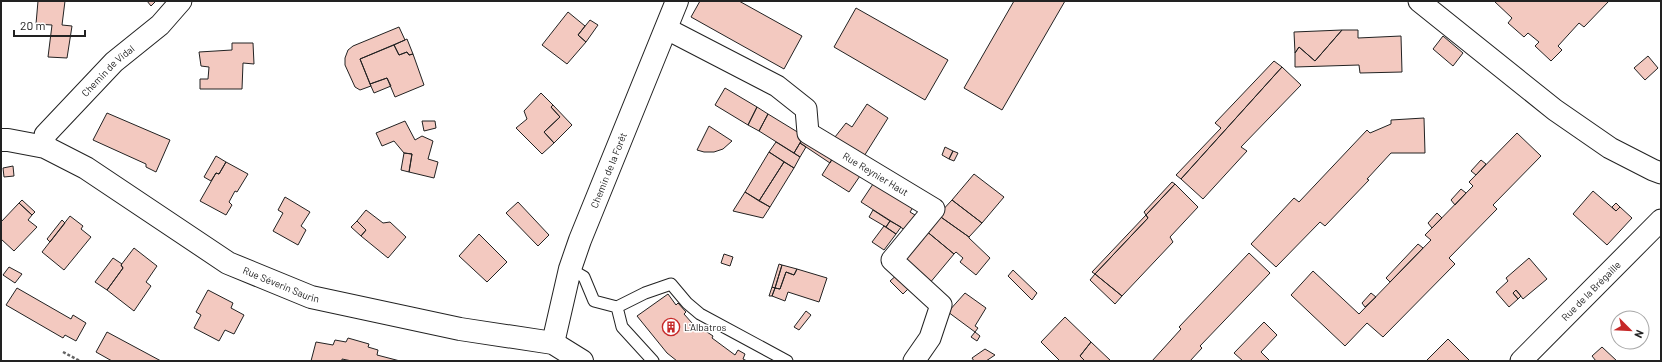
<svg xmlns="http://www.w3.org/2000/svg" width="1662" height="362" viewBox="0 0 1662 362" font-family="Barlow,sans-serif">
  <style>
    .building { fill: #f3c9c0; stroke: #222 }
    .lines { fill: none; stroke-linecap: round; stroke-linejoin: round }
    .lane-casing { stroke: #222; stroke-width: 13 }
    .street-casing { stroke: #222; stroke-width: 23 }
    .secondary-casing { stroke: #222; stroke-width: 24 }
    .path { stroke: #646464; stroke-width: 2.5; stroke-dasharray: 3 2; stroke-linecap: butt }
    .lane { stroke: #fff; stroke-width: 11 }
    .street { stroke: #fff; stroke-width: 21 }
    .secondary { stroke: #fff; stroke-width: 22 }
    .labels { text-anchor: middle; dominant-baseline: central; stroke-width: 3; stroke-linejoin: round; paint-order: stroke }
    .street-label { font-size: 10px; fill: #222; stroke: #fff }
    .poi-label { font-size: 10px; fill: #222; stroke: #fff; text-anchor: start }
  </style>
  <rect width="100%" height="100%" fill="#fff"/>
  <path class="building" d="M38,1H65L62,25L72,26L67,58L48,57L52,25L36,24Z
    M147,1H156L151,6Z
    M700,1H739L802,36L784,69L691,17Z
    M1014,1H1065L1002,110L964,88Z
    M1494,1H1609L1584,27L1579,23L1558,46L1562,50L1551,61L1535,46L1539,42L1528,33L1524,37L1508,23L1512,18Z
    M856,8L948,60L925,100L834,47Z
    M568,12L585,26L578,35L586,42L567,64L542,45Z
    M590,20L598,25L586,42L578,35Z
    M399,27L405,40L360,59L371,86L360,90L355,87L345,65V58L348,50L353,46Z
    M1342,30H1358V38L1401,36L1402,72L1360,73L1359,65L1295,67V53L1299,47L1315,61Z
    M1342,30L1315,61L1299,47L1295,53L1294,32Z
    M1443,36L1463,53L1453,66L1433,49Z
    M407,39L413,54L409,55L407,52L399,55L394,45Z
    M232,43H253L254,64L243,63L242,89H200V79H208L209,67L201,66L199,52L232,50Z
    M394,45L399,55L407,52L409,55L413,54L424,85L395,97L387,78L370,84L360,59Z
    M1648,56L1658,68L1645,80L1634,68Z
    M1274,61L1282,67L1181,179L1176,175L1221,128L1215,123Z
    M1282,67L1301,85L1241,147L1247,151L1203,199L1181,179Z
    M387,78L391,86L374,93L370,84Z
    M725,88L757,107L748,125L715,105Z
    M541,93L553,105L551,107L560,117L544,132L554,143L542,154L516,128L527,119L524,111Z
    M867,104L888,118L861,161L835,137L846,123L852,127Z
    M553,105L572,125L554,143L544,132L560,117L551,107Z
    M757,107L768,114L759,131L748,125Z
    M107,113L170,140L156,172L146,167V164L93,140Z
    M768,114L804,136L794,153L759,131Z
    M1424,118L1425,153H1391L1367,179L1369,180L1325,226L1320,222L1276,267L1251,244L1294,198L1299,202L1367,130L1370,133L1391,124V120Z
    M405,121L415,140L422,136L433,141L428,159L438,162L434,178L409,172L412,154L404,153L394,141L382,146L376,133Z
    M422,121H435L436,128L424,131Z
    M709,126L732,141L723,149L714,152H704L697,150Z
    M1517,133L1541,156L1493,205L1497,209L1449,258L1455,264L1383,337L1367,323L1345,346L1291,295L1313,271L1359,314L1431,240L1425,235L1473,186L1469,182Z
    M804,136L834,156L830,163L800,143Z
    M776,142L800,157L794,168L769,152Z
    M800,143L806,147L800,157L794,153Z
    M945,147L953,151L949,159L942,155Z
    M953,151L958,153L954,161L949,159Z
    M769,152L784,162L759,201L745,192Z
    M404,153L412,154L409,172L401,170Z
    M216,156L226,162L219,174L216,173L211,181L204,177Z
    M834,156L862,173L849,192L822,175Z
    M1481,160L1486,164L1476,175L1471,171Z
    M226,162L248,174L237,192L235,191L229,202L232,205L226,215L200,201L216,173L219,174Z
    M784,162L794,168L770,207L759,201Z
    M13,166L14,176L4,177L3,168Z
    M974,174L1004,197L982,223L952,200Z
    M875,181L914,206L910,212L915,215L905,230L861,202Z
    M1172,182L1175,184L1146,215L1144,212Z
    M1175,184L1198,207L1170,237L1173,242L1122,296L1095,274L1148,218L1146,215Z
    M1461,189L1466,193L1455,205L1451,200Z
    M1593,191L1616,211L1620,207L1632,218L1607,245L1573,214Z
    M745,192L770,207L763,218L733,211Z
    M285,197L310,212L301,226L306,230L298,245L273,231L283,213L278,210Z
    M22,200L35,212L32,215L19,203Z
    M952,200L982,223L969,237L938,215Z
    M518,202L549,235L538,246L506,213Z
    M19,203L32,215L28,220L37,227L14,251L1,239V222Z
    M1616,203L1620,207L1616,211L1612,207Z
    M366,210L383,223L390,222L406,237L388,258L361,236L366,230L357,221Z
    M873,210L890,221L886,227L869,217Z
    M1437,213L1442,218L1432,228L1428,223Z
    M938,215L969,237V238L990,258L976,275L960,262L963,258L956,252L954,254L925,230Z
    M1146,215L1148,218L1095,274L1092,272Z
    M70,216L83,226L81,229L91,237L64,270L42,252Z
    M62,220L65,223L50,242L47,239Z
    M357,221L366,230L361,236L351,227Z
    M890,221L901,227L896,234L886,227Z
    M884,226L896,234L884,250L872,242Z
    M925,230L954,254L929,284L899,260Z
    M479,234L507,262L487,282L459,256Z
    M1418,244L1423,248L1390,282L1386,278Z
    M134,248L157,266L146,282L151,286L134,311L107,290L123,268L121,265Z
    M1249,253L1270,273L1200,346L1202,348L1190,361H1152L1181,329L1179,327Z
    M724,254L733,257L730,266L721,263Z
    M113,258L122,264L121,265L123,268L107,290L95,282Z
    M1529,258L1547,279L1523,299L1516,290L1513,293L1518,299L1509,307L1496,292L1508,281L1506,278Z
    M779,264L782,265L775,288L772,287Z
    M782,265L797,269L794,275L786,272L780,289L775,288Z
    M9,267L22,274L15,283L3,275Z
    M797,269L827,278L819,302L788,292L785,301L772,296L775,288L780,289L786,272L794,275Z
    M1013,270L1037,293L1032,300L1008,276Z
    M898,274L911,286L903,294L890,281Z
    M1095,274L1122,296L1115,304L1090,280Z
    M772,287L775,288L772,296H769Z
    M17,288L71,319L73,315L86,323L76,341L65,335L63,338L6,305Z
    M208,290L233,303L231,308L244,315L234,334L225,330L219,341L194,328L201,315L196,312Z
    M1516,290L1521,296L1518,299L1513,293Z
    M965,293L986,308L975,326L978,328L975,332L948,312Z
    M1371,293L1376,297L1365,307L1362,303Z
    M668,294L676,305L678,303L686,312L684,314L692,323L703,331L704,330L713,336L712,338L735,355L738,350L745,354L743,359L747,361H677L667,353L637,316Z
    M806,311L811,315L799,330L794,327Z
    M1065,317L1091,342L1080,356L1085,361H1060L1041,342Z
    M1264,322L1277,335L1261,352L1270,361H1243L1234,353Z
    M107,332L161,361H112L96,352Z
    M975,332L980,336L977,341L971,337Z
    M348,338L369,344L368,347L378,350L377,355L400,361H352L342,359V361H311L316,342L333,345L335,340L346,342Z
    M1448,339L1469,360L1468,361H1426Z
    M1091,342L1111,361H1085L1080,356Z
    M1602,347L1617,361H1596L1592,356Z
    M985,349L995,355L986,361H974L972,358Z"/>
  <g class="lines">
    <defs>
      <path id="lane" d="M570,269L584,277L594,301L617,307L645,293L671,284L687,303L700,314L787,361
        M617,307L622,327L653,361"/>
      <g id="street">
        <path d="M1419,1L1555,110L1610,148L1653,170L1661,173"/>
        <path id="s1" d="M667,29L777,86L806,109L808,133L934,209L892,260L941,305L930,338L914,361"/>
        <path id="s2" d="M45,147V135L114,62L160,25L181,1"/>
        <path id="s3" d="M1521,361L1661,220"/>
      </g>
      <g id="secondary">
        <path id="s4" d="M1,140H8L45,147L86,168L228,263L311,297L460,329L553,343L582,361"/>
        <path id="s5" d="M553,343L570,269L580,240L677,1"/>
      </g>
    </defs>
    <use href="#lane" class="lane-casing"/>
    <use href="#street" class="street-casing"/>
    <use href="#secondary" class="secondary-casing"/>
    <path class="path" d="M63,352L80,361"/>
    <use href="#lane" class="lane"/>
    <use href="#street" class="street"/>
    <use href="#secondary" class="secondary"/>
  </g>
  <defs>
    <symbol id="building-ring" viewBox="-11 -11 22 22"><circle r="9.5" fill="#fff" stroke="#c62828" stroke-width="1.5"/><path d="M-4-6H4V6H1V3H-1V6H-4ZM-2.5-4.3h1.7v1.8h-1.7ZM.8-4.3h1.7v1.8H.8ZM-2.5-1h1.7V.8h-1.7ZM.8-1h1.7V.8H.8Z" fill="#c62828"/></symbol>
  </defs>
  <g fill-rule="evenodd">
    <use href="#building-ring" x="661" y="317" width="20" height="20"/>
  </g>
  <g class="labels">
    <g class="street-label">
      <text stroke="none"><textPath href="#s2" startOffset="102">Chemin de Vidal</textPath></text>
      <text stroke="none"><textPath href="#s5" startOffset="182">Chemin de la Forêt</textPath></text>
      <text stroke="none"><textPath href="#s1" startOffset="264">Rue Reynier Haut</textPath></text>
      <text stroke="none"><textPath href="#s4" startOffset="319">Rue Séverin Saurin</textPath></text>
      <text stroke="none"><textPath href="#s3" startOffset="99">Rue de la Brégaille</textPath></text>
    </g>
    <g class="poi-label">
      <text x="684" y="327">L'Albatros</text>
    </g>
  </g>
  <rect width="1662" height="362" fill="none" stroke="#222222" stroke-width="4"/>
  <g transform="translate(1630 330) rotate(114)"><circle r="19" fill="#ffffff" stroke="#a7a7a7"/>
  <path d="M0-3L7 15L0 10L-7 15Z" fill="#c62828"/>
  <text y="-6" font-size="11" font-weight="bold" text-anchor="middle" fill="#222222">N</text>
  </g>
  <path d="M14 30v6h71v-6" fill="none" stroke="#222222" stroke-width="2"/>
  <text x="20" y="30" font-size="12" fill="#222222" stroke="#ffffff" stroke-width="3" paint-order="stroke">20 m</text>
</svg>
